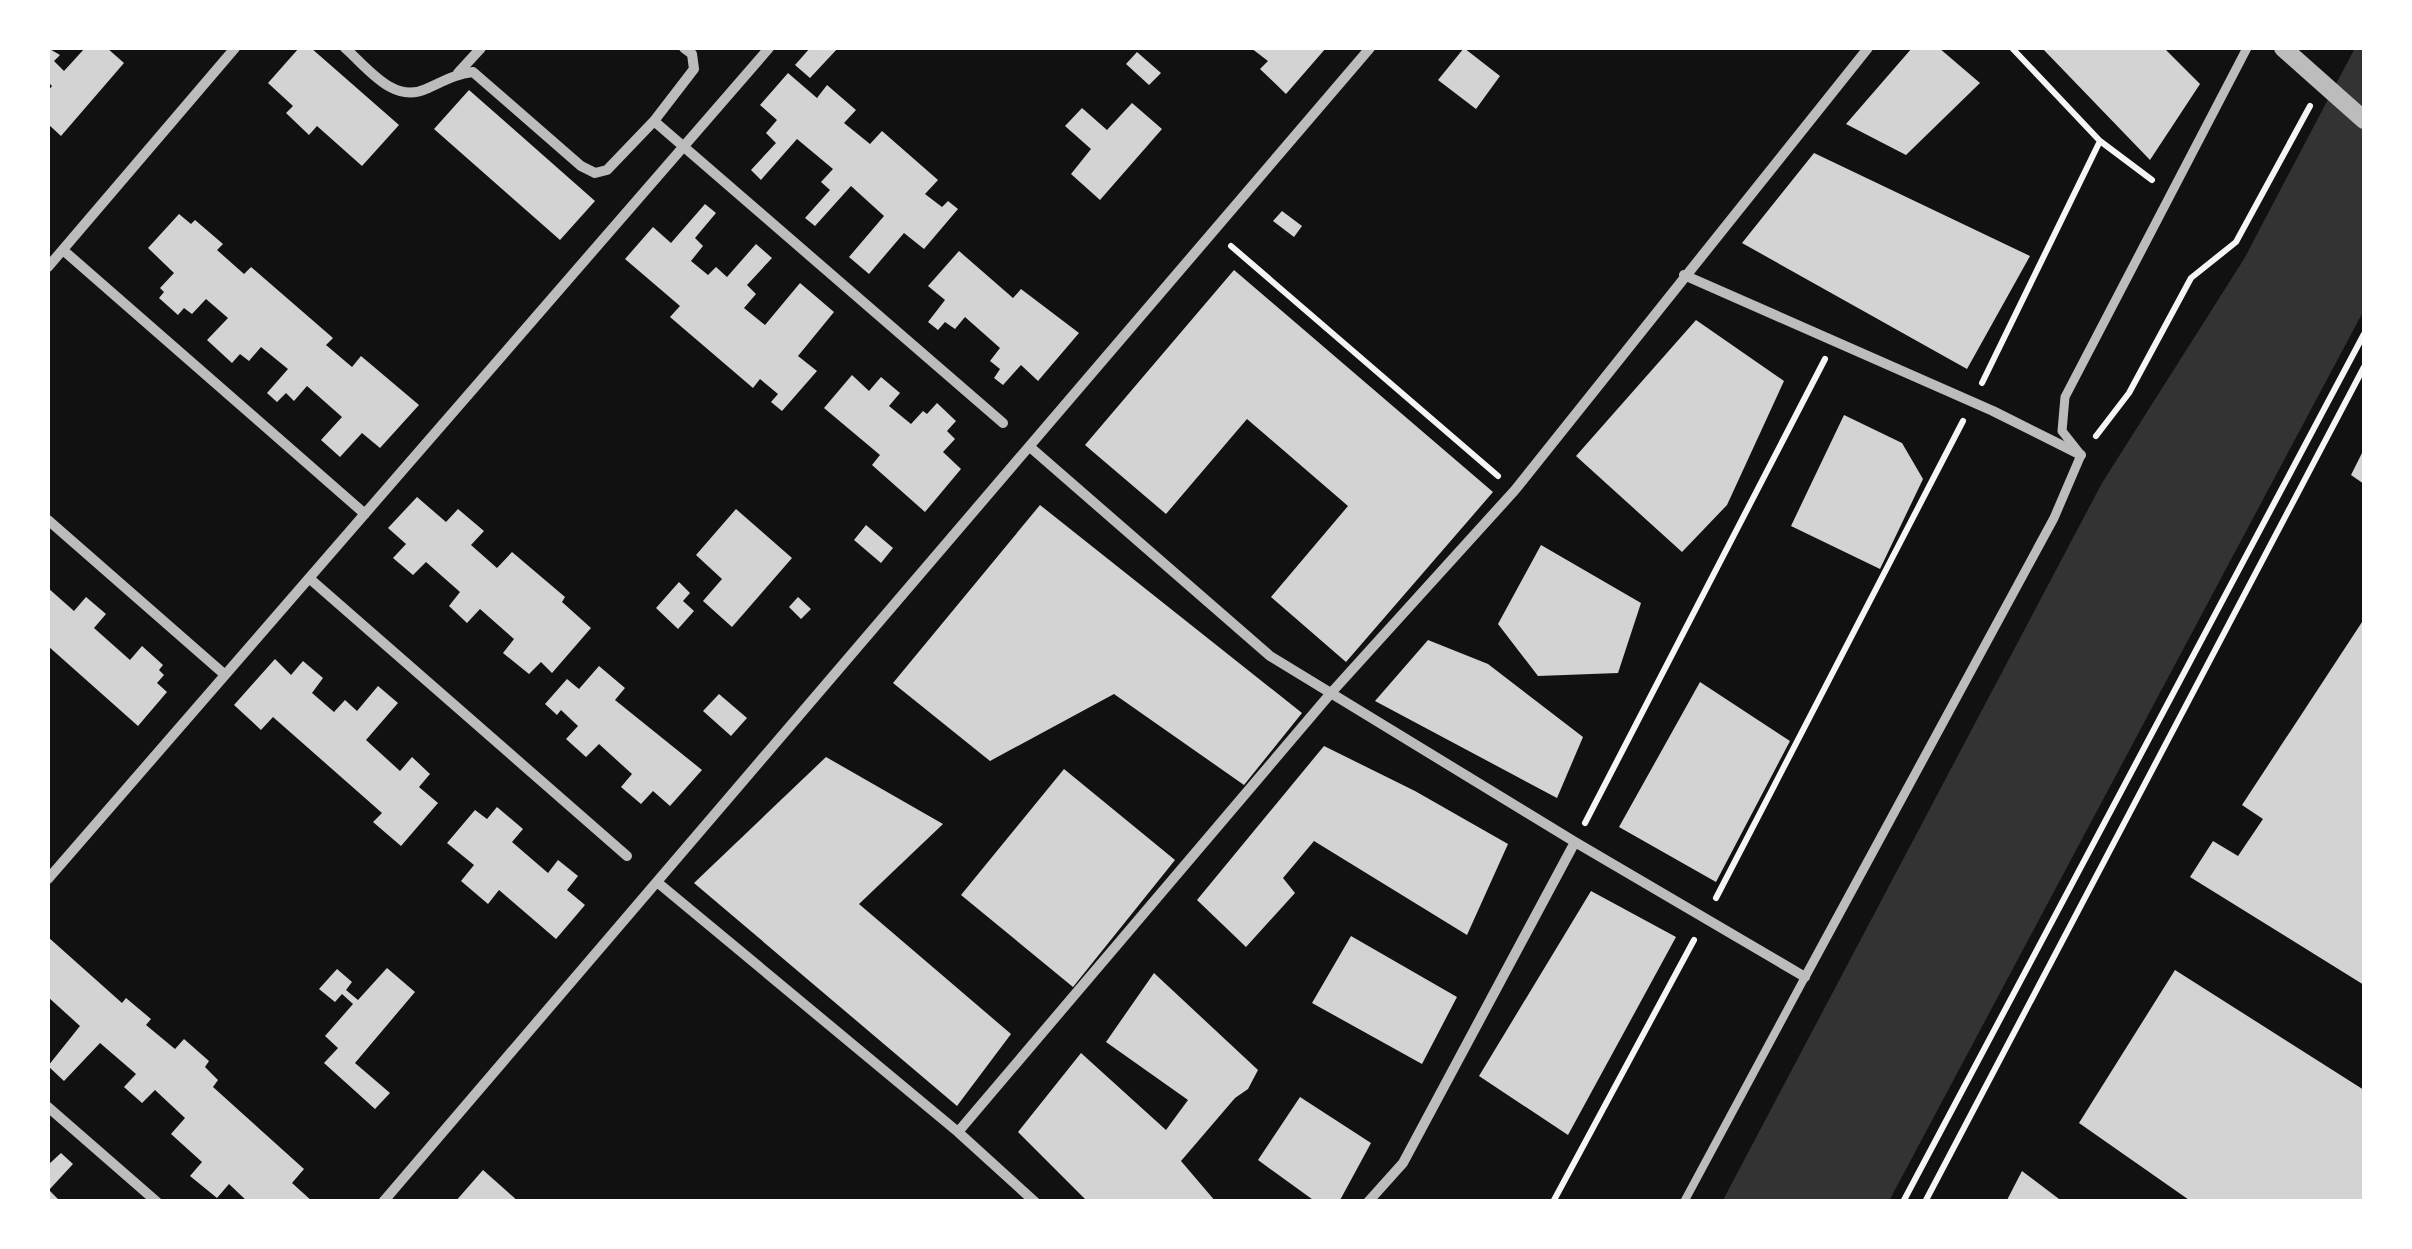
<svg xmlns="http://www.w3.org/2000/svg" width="2412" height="1249" viewBox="0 0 2412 1249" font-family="Helvetica,sans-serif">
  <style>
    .water { fill: #333 }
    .building { fill: #d3d3d3 }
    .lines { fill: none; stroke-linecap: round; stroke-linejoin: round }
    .path { stroke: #f5f5f5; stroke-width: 6 }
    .service { stroke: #bcbcbc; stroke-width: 8 }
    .pedestrian { stroke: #bcbcbc; stroke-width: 9 }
    .minor { stroke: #bcbcbc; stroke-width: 10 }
    .tertiary { stroke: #bcbcbc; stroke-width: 18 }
  </style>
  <rect width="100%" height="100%" fill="#111"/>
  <path class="water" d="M2355,48H2364V310L1889,1201L1722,1202L2102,483L2244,259Z"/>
  <path class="building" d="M48,48L60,55L54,61L64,71L85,48H107L124,63L61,136L48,124V91L52,86L48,82Z
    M299,48H311L399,125L362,166L317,126L309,135L286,113L293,106L268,83Z
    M810,48H838L810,78L795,65Z
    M1251,48H1326L1286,94L1260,69L1268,61Z
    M1464,48L1500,76L1476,109L1438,80Z
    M1912,48H1939L1980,83L1906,155L1846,124Z
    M2042,48H2164L2200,84L2150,160Z
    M1137,52L1161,73L1149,85L1126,64Z
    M788,73L817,98L827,85L856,110L844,123L870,144L882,131L938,180L925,194L942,207L948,201L958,209L924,249L904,233L869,274L849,257L884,216L851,186L815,226L805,218L830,190L821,182L833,169L797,139L761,180L751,170L776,143L766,133L777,120L760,105Z
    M469,90L595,201L560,240L434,129Z
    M1132,103L1162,129L1100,200L1071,174L1091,149L1065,126L1082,108L1107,130Z
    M1814,153L2030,256L1967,369L1742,243Z
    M705,204L716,213L695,238L703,246L691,261L708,275L716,267L727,277L756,244L772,258L747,285L756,294L744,308L765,325L800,283L834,312L798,356L817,371L782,411L771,402L778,394L760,379L753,388L670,317L680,306L625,259L653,227L671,243Z
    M1282,211L1302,226L1294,237L1273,221Z
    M179,214L191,224L195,220L223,244L217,250L244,274L251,267L333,338L326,345L352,367L361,356L419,405L380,448L362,433L340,457L321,440L342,417L307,386L294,401L286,393L277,402L267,393L288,369L261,347L249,361L240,354L232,363L207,340L228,318L206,299L192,314L184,308L178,315L159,298L164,292L160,288L174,273L148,248Z
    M959,251L1013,298L1021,289L1079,333L1038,381L1021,365L1003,385L994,378L1000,369L990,361L1000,348L965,317L955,329L945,322L938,330L928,322L945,300L928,286Z
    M1234,270L1493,492L1346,662L1271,597L1348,506L1247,419L1166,514L1085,445Z
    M1696,320L1784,381L1727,505L1682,552L1576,456Z
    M852,375L869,391L881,377L900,393L889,406L911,424L923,411L927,414L937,403L956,421L947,431L955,439L943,452L961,469L925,512L872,465L880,455L824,408Z
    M1844,415L1902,443L1923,479L1880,569L1791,526Z
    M2364,449V484L2351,475Z
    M417,497L446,522L458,509L484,531L471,545L497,568L512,552L565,597L562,602L591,628L552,673L541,662L529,674L503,653L514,639L480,609L467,623L449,606L460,592L426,562L413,575L393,558L406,544L388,528Z
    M1040,505L1302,713L1244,785L1114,694L990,761L893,683Z
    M736,509L792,558L732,627L703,601L722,579L696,555Z
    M866,525L893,548L881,563L854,540Z
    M1541,545L1641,603L1618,673L1538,676L1498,624Z
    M679,582L690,593L683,601L694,611L678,629L656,608Z
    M48,588L74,611L86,597L106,614L94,628L130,660L142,646L163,665L159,670L164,675L157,683L167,692L138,726L48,646Z
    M798,597L811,609L801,619L789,607Z
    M2364,619V985L2190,877L2213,841L2238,856L2263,819L2242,805Z
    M1428,640L1488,664L1583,737L1557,798L1375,701Z
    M275,659L291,675L303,661L323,678L312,693L334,712L345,700L357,711L378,686L398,703L366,740L400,771L412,757L430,774L419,787L438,803L401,846L373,822L382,813L273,717L261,730L234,705Z
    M599,666L625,688L615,700L702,770L670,806L653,791L641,804L621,787L632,774L599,744L586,757L566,739L578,726L561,710L557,715L545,704L567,679L579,689Z
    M1700,682L1790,741L1716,882L1619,827Z
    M719,694L747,718L731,736L703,711Z
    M1324,746L1415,791L1508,844L1467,935L1314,841L1283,878L1295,893L1246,947L1197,900Z
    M826,757L943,824L859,904L1011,1034L957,1106L694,883Z
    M1064,769L1175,860L1073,987L961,895Z
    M497,807L523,829L512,842L548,873L558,860L578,876L567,890L585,905L556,939L499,890L488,904L461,881L474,865L447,843L475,810L487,819Z
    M1591,891L1676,937L1568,1135L1479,1076Z
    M1351,936L1457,997L1422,1064L1312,1003Z
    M48,937L122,1003L126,998L151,1019L146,1025L175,1049L184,1039L209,1061L205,1067L218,1080L213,1087L304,1169L292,1183L313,1202H248L229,1184L217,1198L190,1176L202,1162L171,1134L185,1118L155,1090L142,1103L124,1087L136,1074L100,1043L64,1081L48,1066L80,1026L48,997Z
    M387,968L415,992L355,1063L390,1093L375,1109L324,1063L338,1048L325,1036L353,1004L342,994L335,1002L319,989L337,969L352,982L346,990L358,1000Z
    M2175,970L2364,1090V1202H2192L2079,1123Z
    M1154,973L1258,1070L1248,1089L1235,1098L1181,1161L1216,1202H1088L1018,1132L1081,1053L1166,1130L1188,1100L1106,1042Z
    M1300,1097L1371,1143L1339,1202H1316L1258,1160Z
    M61,1153L73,1164L49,1190L61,1202H48V1165Z
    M483,1170L519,1202H455Z
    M2022,1171L2063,1202H2006Z"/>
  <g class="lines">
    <path class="path" d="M2012,48L2100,141L2152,180
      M1231,246L1498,476
      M1982,383L2100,141
      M2096,436L2129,393L2191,278L2236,242L2310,106
      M1585,823L1825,359
      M1716,898L1963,421
      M1553,1202L1694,940
      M1903,1202L2364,334
      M1925,1202L2364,367"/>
    <path class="service" d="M1684,1202L1805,977"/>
    <path class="pedestrian" d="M1805,977L2054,518L2081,455L2062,431L2065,397L2247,48"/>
    <path class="minor" d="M345,48C368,68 393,104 426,89C442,82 455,74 473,72L581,166L595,173L607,170L654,121L694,69L692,54L684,48
      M458,73L481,48
      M654,121L1003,423
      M63,250L365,514
      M48,267L235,48
      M1684,275L1993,411L2081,455
      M1030,447L1270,656L1575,842L1805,977
      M48,520L224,674
      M309,578L627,856
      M48,879L769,48
      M657,882L958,1132L1035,1202
      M48,1107L157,1202
      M958,1132L1331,693L1515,490L1868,48
      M383,1202L1370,48
      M1368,1202L1403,1163L1575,842"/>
    <path class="tertiary" d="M2283,48L2364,120"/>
  </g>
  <rect width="2412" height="1249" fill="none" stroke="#ffffff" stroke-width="100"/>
</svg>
